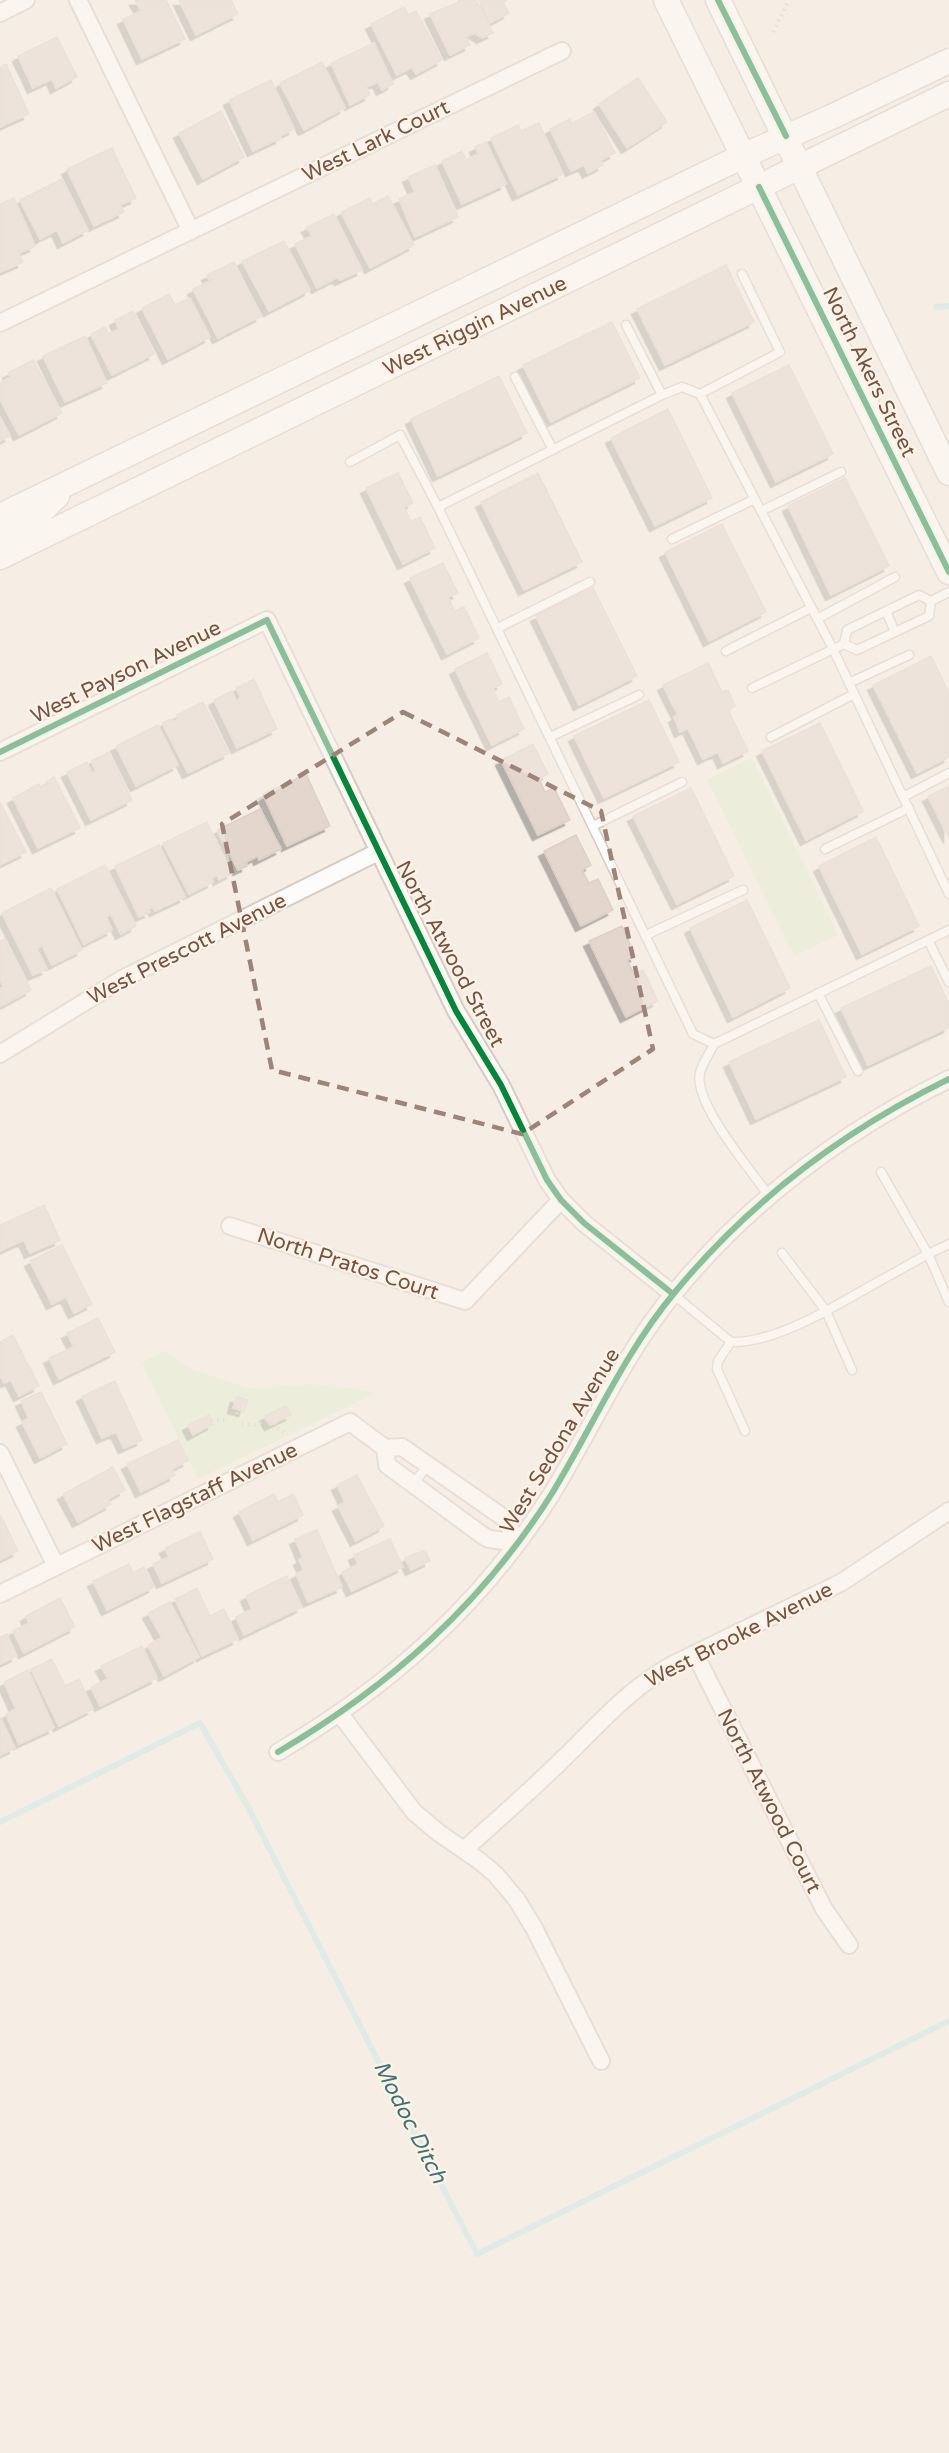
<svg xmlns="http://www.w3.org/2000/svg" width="949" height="2453" viewBox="0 0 949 2453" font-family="'Varela Round',sans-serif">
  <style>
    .green { fill: #e2eccf }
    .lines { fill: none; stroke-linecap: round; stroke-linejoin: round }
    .stream { stroke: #c7e6e6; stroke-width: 6 }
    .building { fill: #e2d6cd; stroke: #dfd0c7; stroke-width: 1.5; filter: url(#shadow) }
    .lane-casing { stroke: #d7cbc3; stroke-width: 11 }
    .street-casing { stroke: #d7cbc3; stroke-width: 20 }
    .secondary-casing { stroke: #d6cac2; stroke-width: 27 }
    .path { stroke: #d7ccc8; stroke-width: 4; stroke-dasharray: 1.5 4.5; stroke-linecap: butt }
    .lane { stroke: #fefcfb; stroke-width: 8 }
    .street { stroke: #fefcfb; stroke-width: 16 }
    .secondary { stroke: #fefcfb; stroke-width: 24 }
    .cycleway-casing { stroke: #fff3e5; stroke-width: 10 }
    .cycleway { stroke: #00873e; stroke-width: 6 }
    .marked { fill: none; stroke: #9c8478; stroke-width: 4.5; stroke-dasharray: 12 8; stroke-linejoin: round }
    .labels { text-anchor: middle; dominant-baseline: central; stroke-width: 4.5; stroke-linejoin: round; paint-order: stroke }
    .street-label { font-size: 21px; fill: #735346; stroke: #fff3e5 }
    .water-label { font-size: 22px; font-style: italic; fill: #3a747a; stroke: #fff3e5 }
  </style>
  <defs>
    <filter id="shadow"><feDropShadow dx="-5.5" dy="5.5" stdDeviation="0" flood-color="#0004"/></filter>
  </defs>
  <rect width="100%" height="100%" fill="#f6eee5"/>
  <path class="green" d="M752,758L838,935L794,956L707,779Z
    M165,1351L191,1369L248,1388L311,1384L365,1390L376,1393L198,1479L141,1362Z"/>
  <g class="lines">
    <path class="stream" d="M936,307L949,306
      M0,1822L200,1723L248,1807L477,2254L949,2021"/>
  </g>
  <path class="building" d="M135,0H166L185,39L142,59L123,19L141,11Z
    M179,0H231L238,14L196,35Z
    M458,0H476L493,33L482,38L475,33L466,37L470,45L450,55L430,14L459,2Z
    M479,0H507L503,2L509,13L490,23Z
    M404,7L408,15L416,11L442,60L416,74L412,67L397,75L371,24Z
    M57,37L77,77L56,88L52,79L33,88L18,56Z
    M374,43L393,84L382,90L378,82L366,87L370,95L350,105L331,63Z
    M322,62L345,108L304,130L280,83Z
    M6,64L29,114L0,127V67Z
    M638,78L667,122L627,148L599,104Z
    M271,80L294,129L280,136L281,138L253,151L229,100Z
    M221,111L244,157L203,179L179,133Z
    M594,112L615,153L601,160L603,165L588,173L584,165L571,171L550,129L570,119L572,123Z
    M539,123L563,174L518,195L491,138L518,125L521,131Z
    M486,142L506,184L462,204L442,161L462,151L466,160L478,154L475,147Z
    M112,148L136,198L120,205L124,212L94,226L67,169Z
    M435,165L458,217L415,237L399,199L415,192L408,177Z
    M62,179L88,230L63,243L57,230L40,239L20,200Z
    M388,196L414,245L370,268L341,212L370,198L373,204Z
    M14,198L35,246L19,253L23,262L0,272V204Z
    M334,214L362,270L340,280L338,277L317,288L295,244L312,236L307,227Z
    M284,241L310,290L269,311L242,261Z
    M234,262L261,316L218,338L193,289L210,281L207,275Z
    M726,265L754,322L665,365L637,309Z
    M169,294L175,305L190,298L210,337L168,359L142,308Z
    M133,311L154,354L112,375L91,334L105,327L109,334L119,329L115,320Z
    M612,322L640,378L551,422L523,365Z
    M85,336L107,383L65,402L43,356Z
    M33,360L62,413L19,435L0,399V383L11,377L8,373Z
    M789,365L833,454L776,482L732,393Z
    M499,376L527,433L438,476L411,419Z
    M668,409L712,498L655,526L611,438Z
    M0,417L10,436L0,441Z
    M398,473L413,503L404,507L411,521L420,517L435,548L403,564L366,488Z
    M538,473L582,562L524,590L481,502Z
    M845,478L889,566L831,595L788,506Z
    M722,524L766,612L709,641L665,552Z
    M443,563L458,593L448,597L455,611L464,607L479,638L447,654L410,578Z
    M593,588L637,676L579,705L536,616Z
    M487,653L502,684L493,688L499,702L509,697L524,729L492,745L455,669Z
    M931,656L949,693V757L917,773L873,685Z
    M708,663L722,692L728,690L735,706L728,710L748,751L723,763L718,752L703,759L688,728L680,732L674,717L678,715L663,685Z
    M254,679L277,729L237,748L214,700L232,691L236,701L241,698L236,688Z
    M649,700L679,762L604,798L574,736Z
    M203,702L229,753L188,773L162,723L171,719L173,722L179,718L177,715Z
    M820,723L863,811L806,840L762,751Z
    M158,725L178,765L136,786L116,746Z
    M533,744L548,774L539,779L545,792L554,788L570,820L538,835L501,760Z
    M109,752L132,800L91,820L67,772L87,762L92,773L96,771L91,761Z
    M306,774L330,826L287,846L263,794Z
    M54,777L80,828L38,848L13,798L39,784L41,788L47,785L46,782Z
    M949,786V838L928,796Z
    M691,788L734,876L677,904L633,816Z
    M0,802L26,852L0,865Z
    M260,809L281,849L259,860L258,856L246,862L247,866L238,870L217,830Z
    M207,822L232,873L219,880L217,875L211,878L213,882L189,894L163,843Z
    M576,835L591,865L582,870L589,883L598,879L613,910L581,926L544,851Z
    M876,837L919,926L862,954L819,866Z
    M159,845L185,897L155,911L153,907L148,909L150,912L139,917L115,866Z
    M105,865L136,926L121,934L111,914L106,917L112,930L84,944L57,889Z
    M51,888L82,950L52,965L42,945L37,949L47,969L33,975L2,913Z
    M747,900L790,988L733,1017L690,928Z
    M622,926L636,956L627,960L634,974L643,970L658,1001L626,1017L589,941Z
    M5,939L31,990L1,1006L0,989L4,987L0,980V941Z
    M931,966L949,1004V1027L868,1065L841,1008Z
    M819,1020L846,1077L756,1119L729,1062Z
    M44,1205L60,1240L30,1253L24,1240L0,1251V1225Z
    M62,1245L92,1304L74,1313L66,1297L52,1304L30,1261Z
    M98,1318L115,1352L59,1379L49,1358L74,1347L67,1333Z
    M13,1335L39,1386L19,1396L11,1380L4,1383L0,1375V1342Z
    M115,1381L142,1440L124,1448L116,1432L102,1438L82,1396Z
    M41,1392L67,1444L40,1458L22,1422L29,1418L21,1401Z
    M236,1397L248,1400L244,1411L233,1408Z
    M286,1406L291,1415L270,1425L265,1416Z
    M209,1415L213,1424L193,1435L188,1425Z
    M178,1440L188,1461L172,1469L175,1475L141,1492L127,1464Z
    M113,1467L125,1490L108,1499L111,1504L78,1522L63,1494Z
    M357,1475L384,1526L356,1541L338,1506L345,1502L337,1485Z
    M274,1494L278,1502L293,1494L303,1515L253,1540L239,1512Z
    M1,1516L18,1551L0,1560V1517Z
    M317,1530L342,1587L308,1602L296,1574L304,1570L299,1560L303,1558L295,1539Z
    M200,1532L213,1559L162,1583L153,1564L169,1557L165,1548Z
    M390,1539L403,1567L352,1591L342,1572L358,1564L354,1555Z
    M425,1550L430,1561L411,1570L405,1558Z
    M129,1564L133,1573L144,1567L154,1587L107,1610L93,1581Z
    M287,1576L302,1607L244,1635L236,1617L252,1609L246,1596Z
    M197,1588L210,1616L224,1609L238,1639L202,1656L175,1599Z
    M60,1598L75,1627L24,1653L13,1631L29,1623L26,1616Z
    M170,1602L199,1657L164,1676L148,1645L162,1638L148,1613Z
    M7,1634L17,1656L0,1664V1637Z
    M142,1646L157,1678L100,1706L91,1687L108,1679L101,1666Z
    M52,1659L65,1686L79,1679L93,1709L59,1726L31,1669Z
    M28,1670L54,1728L19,1744L6,1714L16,1709L4,1682Z
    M0,1717L15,1748L0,1755Z"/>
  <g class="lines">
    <defs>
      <path id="lane" d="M626,325L662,395
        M515,377L553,450
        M700,394L780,352L742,274
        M350,462L400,435L438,507
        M761,511L841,472
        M672,539L755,499
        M931,601L949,592
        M886,611L895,632
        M817,619L895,577
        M498,628L590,582
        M844,644L847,630L919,595L931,601
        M726,651L811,608
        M849,683L909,655
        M752,688L844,644L857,650L929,616L931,601
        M550,737L639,695
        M771,737L854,694
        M903,797L949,773
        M593,826L682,782
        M825,849L909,808
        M949,894L833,649L700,394L682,387L662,395L438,507L693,1034L714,1044L949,930
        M646,935L743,890
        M928,940L949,982
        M818,993L858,1071
        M714,1044C710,1053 702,1063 700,1073C693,1103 751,1170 769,1196
        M949,1244L928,1254L949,1302
        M782,1253L826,1311L928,1254L881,1172
        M673,1294L731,1342L718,1361L717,1369L745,1431
        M731,1342C760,1343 800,1325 826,1311L852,1370
        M413,1484L428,1465"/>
      <path id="street" d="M78,0L191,231
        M0,13L26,0
        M0,323L562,51
        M0,752L267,620L456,1011L501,1085L547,1180L561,1200L584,1223L673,1294
        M0,1054L122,979L378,852
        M230,1226L465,1301L561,1200
        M385,1448L387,1465L482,1535L489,1539L518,1543
        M0,1453L56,1566
        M0,1594L350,1422L385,1448L402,1447L504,1518L518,1543
        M695,1654L824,1909L849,1945
        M340,1714L414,1812L439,1833L481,1862L496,1875L517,1900L534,1928L601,2061
        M278,1752C390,1686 481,1605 551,1495C592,1428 624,1353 675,1292C750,1201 843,1131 949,1079
        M465,1849C499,1818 534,1788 567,1755C601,1722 630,1688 672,1665L842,1582L949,1511"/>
      <path id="secondary" d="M666,0L949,572
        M718,0L949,473
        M0,516L743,156L829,118L949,61
        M0,537L32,520L57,496
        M0,557L949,94"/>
    </defs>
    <use href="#lane" class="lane-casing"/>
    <use href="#street" class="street-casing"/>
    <use href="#secondary" class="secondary-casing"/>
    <path class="path" d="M773,32L789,0
      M237,1414L238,1410
      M211,1420H228
      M275,1423L277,1428L285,1433
      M242,1424L255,1425L267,1420"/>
    <use href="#lane" class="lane"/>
    <use href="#street" class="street"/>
    <use href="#secondary" class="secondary"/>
    <defs>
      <path id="cycleway" d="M718,0L786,136
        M759,187L949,572
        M0,752L267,620L456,1011L501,1085L547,1180L561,1200L584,1223L673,1294
        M278,1752C390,1686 481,1605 551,1495C592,1428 624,1353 675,1292C750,1201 843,1131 949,1079"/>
    </defs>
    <use href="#cycleway" class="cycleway-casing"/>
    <use href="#cycleway" class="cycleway"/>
  </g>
  <path d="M0 0H949V2453H0ZM403,712L601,811L653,1049L522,1134L272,1070L222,824Z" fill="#f6eee5" fill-opacity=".55" fill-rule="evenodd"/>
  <path class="marked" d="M403,712L601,811L653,1049L522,1134L272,1070L222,824Z"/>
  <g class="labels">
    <g class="street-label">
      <text transform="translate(376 141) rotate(-26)">West Lark Court</text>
      <text transform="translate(475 326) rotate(-26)">West Riggin Avenue</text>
      <text transform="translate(869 372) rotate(64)">North Akers Street</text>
      <text transform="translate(126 672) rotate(-26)">West Payson Avenue</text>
      <text transform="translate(187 949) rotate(-27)">West Prescott Avenue</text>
      <text transform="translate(450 954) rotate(62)">North Atwood Street</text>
      <text transform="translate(348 1264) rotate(18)">North Pratos Court</text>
      <text transform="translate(560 1441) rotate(-59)">West Sedona Avenue</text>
      <text transform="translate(195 1498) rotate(-26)">West Flagstaff Avenue</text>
      <text transform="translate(739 1635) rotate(-27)">West Brooke Avenue</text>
      <text transform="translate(769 1801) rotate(63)">North Atwood Court</text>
    </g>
    <g class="water-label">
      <text transform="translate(410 2122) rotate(63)">Modoc Ditch</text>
    </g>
  </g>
</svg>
